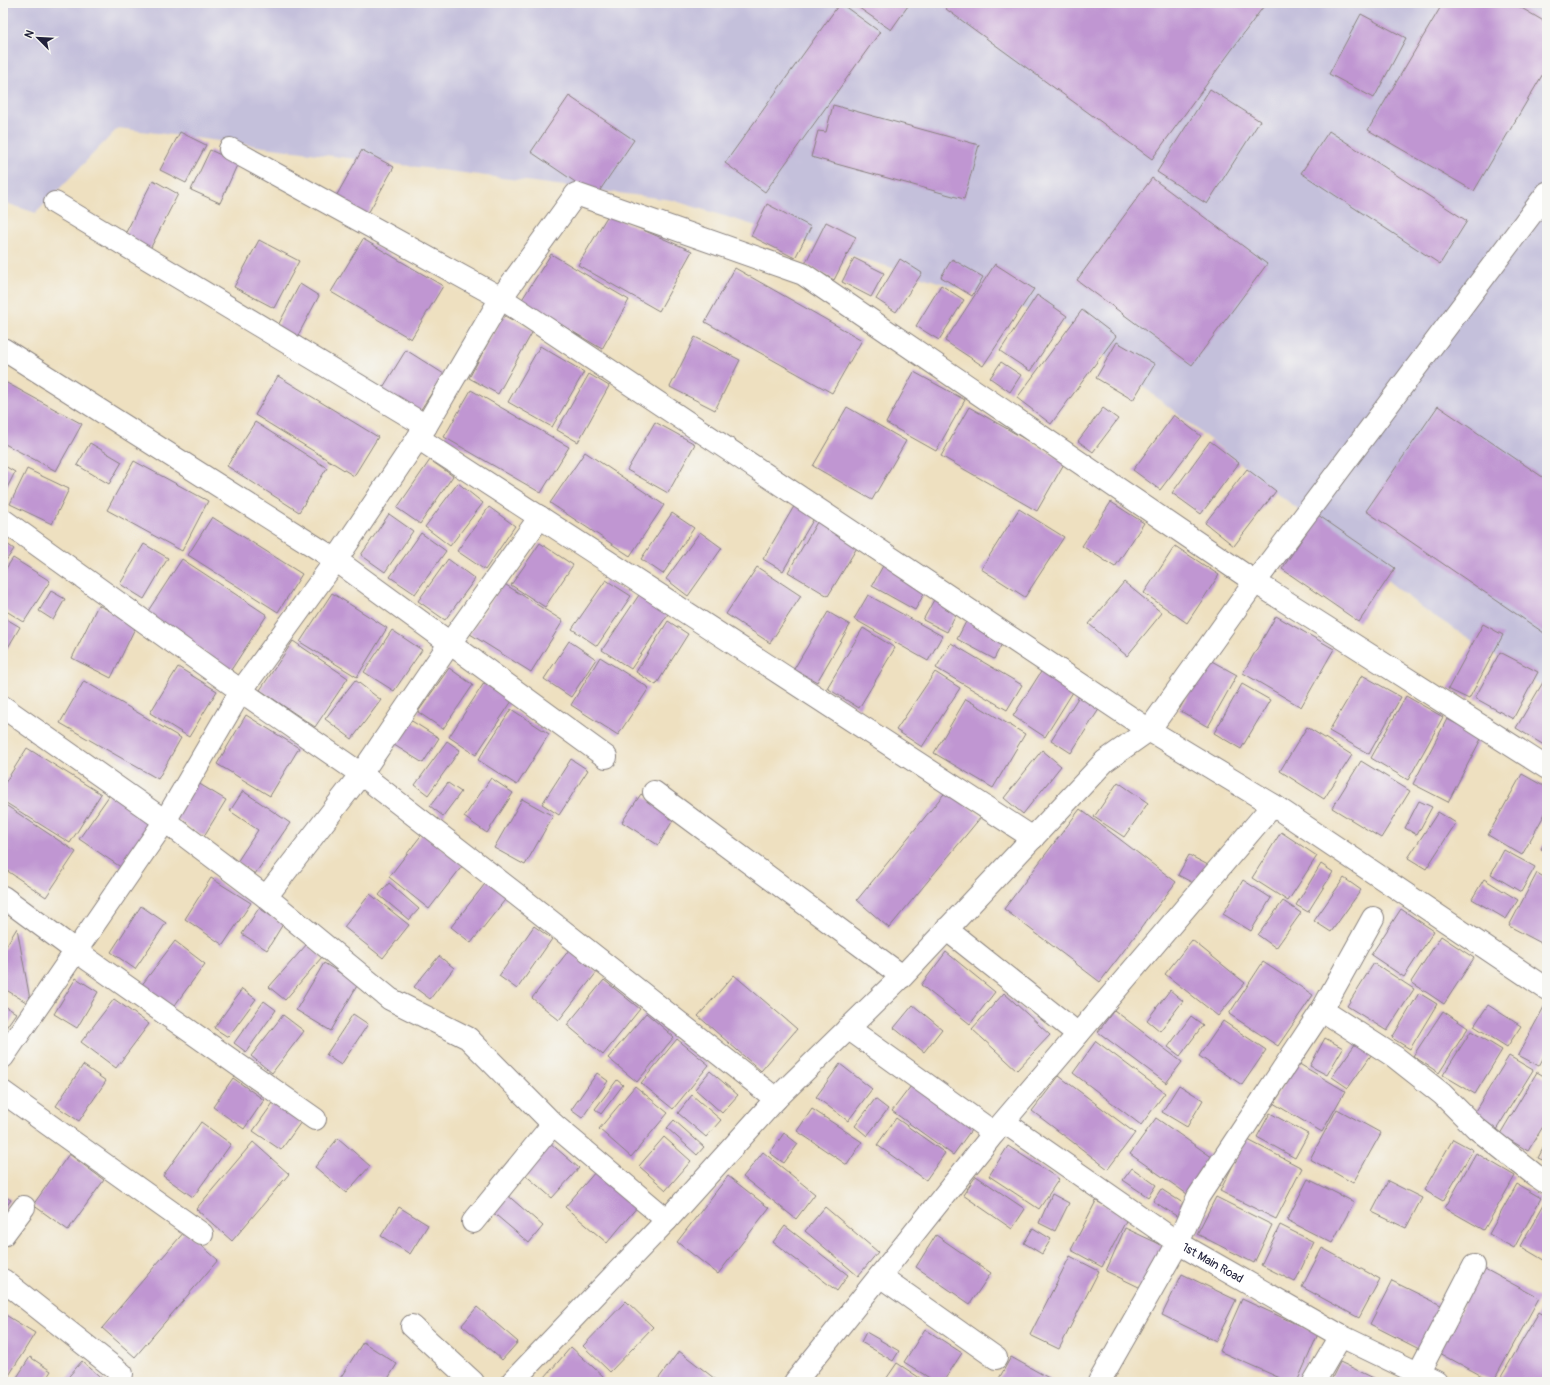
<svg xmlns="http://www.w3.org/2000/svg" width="1550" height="1385" viewBox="0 0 1550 1385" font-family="Pangolin,sans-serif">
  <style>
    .industrial { fill: #c4c0db }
    .building { fill: #c096d2 }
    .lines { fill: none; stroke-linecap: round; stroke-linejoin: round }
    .minor-casing { stroke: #88817e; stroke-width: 24 }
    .minor { stroke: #fff; stroke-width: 22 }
    .labels { text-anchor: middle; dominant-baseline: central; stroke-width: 3; stroke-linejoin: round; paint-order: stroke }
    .street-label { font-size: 12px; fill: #22223b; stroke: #f6f6f2 }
  </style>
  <rect width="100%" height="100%" fill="#f6f6f2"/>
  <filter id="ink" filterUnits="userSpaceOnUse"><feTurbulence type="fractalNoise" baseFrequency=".025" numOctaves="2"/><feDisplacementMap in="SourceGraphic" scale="8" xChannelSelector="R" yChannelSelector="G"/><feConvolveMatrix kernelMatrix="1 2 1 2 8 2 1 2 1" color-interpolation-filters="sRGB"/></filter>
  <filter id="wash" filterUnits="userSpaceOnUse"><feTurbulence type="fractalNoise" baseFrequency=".012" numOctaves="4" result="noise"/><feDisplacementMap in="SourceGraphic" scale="16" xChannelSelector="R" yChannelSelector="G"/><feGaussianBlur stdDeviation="0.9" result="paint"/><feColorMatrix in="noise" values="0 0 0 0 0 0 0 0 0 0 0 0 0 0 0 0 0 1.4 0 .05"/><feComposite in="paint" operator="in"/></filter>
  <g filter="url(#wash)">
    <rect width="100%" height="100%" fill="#eee0c0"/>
    <path class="industrial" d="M3,3H1547V689L1422,608L1058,319L672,200L118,128L36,213L3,202Z"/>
    <g id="blocks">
      <path class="building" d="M840,3L880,32L765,192L725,163Z
        M852,3H910L891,30Z
        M950,3H1266L1152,159L946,9Z
        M1443,3H1513L1547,23V67L1474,191L1368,130Z
        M1361,14L1406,38L1374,98L1329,74Z
        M1210,89L1260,121L1207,204L1157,172Z
        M569,96L634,140L596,196L531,152Z
        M833,105L979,145L964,199L811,157L818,131L826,132Z
        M1329,131L1467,221L1440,264L1301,173Z
        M180,132L206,145L186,183L160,170Z
        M210,150L238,163L220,203L191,190Z
        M362,150L394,167L366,217L334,200Z
        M1152,178L1267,264L1192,365L1077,280Z
        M153,180L178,194L149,251L123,238Z
        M767,204L811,227L795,258L751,236Z
        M608,215L692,251L659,311L578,265Z
        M826,222L856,237L834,280L805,264Z
        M363,239L443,286L411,339L331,292Z
        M259,240L299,261L274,308L234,287Z
        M551,254L629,300L602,349L521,301Z
        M854,258L884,273L871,297L842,282Z
        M900,259L922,273L896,312L876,299Z
        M952,259L983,277L972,296L941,277Z
        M995,264L1034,289L983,366L945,341Z
        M735,268L862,340L832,393L705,322Z
        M300,284L319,296L295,341L275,331Z
        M941,285L964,300L939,340L916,326Z
        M1037,295L1067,316L1030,371L1000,351Z
        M1082,310L1116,336L1051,424L1017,398Z
        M503,315L533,331L498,394L469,378Z
        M695,337L740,360L715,410L670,387Z
        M1117,342L1155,364L1133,400L1096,378Z
        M540,346L584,372L552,427L508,402Z
        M406,350L444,374L416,417L379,394Z
        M1001,362L1021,375L1010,392L990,378Z
        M914,372L965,400L936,451L886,423Z
        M589,374L609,386L578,442L557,430Z
        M278,376L378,437L354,476L255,415Z
        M5,382L82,424L56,471L3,443V385Z
        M471,390L569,447L541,493L444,437Z
        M1438,406L1547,480V635L1366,511Z
        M847,407L906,441L872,500L813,466Z
        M969,407L1065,462L1037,511L941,456Z
        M1103,408L1118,419L1093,452L1078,441Z
        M1174,415L1201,436L1160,490L1133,470Z
        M255,422L327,468L299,512L227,466Z
        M655,422L695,444L668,493L627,470Z
        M1210,441L1239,463L1201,514L1172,493Z
        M90,443L122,462L109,484L77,465Z
        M585,452L664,505L630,556L550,503Z
        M430,460L453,476L420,524L397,508Z
        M134,461L208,501L182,551L107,510Z
        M3,465L15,472L3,496Z
        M27,469L69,489L52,524L10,504Z
        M1247,469L1276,491L1234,546L1205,523Z
        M458,483L483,503L450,546L425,527Z
        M1111,502L1144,523L1115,567L1082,546Z
        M796,503L816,515L783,571L763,559Z
        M489,507L515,526L485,570L457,551Z
        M1019,509L1064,537L1025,597L981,569Z
        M672,513L694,528L663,574L641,559Z
        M389,514L413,531L385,572L361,555Z
        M1318,515L1395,568L1359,622L1282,569Z
        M212,517L302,574L278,612L188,555Z
        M820,517L861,541L828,596L788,572Z
        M700,532L722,548L688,596L666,579Z
        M421,533L446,551L415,594L390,577Z
        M3,541L14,549L3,565Z
        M540,543L573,565L545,607L511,585Z
        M144,544L168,558L144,599L120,584Z
        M1175,546L1219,575L1187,623L1144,593Z
        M13,558L50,581L24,622L3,609V573Z
        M182,559L267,615L231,670L146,614Z
        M448,559L475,579L445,620L418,601Z
        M885,562L928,587L915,610L872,586Z
        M757,567L801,596L770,643L726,614Z
        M606,580L631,596L597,646L572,629Z
        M1124,582L1162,613L1127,656L1089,624Z
        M503,583L563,621L531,672L470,634Z
        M51,591L65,599L53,620L39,611Z
        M332,593L387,628L357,677L300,642Z
        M639,595L668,614L631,669L602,650Z
        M868,595L942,636L928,661L854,619Z
        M936,596L959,608L947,632L923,620Z
        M98,605L137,624L111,678L72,658Z
        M828,612L850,625L817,682L794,669Z
        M969,616L1006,636L994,659L957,639Z
        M1276,616L1334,649L1301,707L1243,673Z
        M3,617L20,627L3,656Z
        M668,621L688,634L656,685L636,672Z
        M1483,624L1503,635L1469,699L1448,689Z
        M863,628L895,648L859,708L827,688Z
        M392,630L422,650L394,691L364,672Z
        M293,641L348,678L315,727L260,690Z
        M569,641L596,659L571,697L544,679Z
        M951,643L1022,685L1007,710L936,668Z
        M1500,652L1538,672L1513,719L1475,698Z
        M600,657L649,688L618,735L571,705Z
        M1208,659L1237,675L1208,727L1179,710Z
        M1046,664L1078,684L1045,737L1013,716Z
        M178,667L217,691L189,737L150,713Z
        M449,668L473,685L443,729L418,712Z
        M935,672L960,688L922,747L896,730Z
        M1362,675L1401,697L1369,754L1329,731Z
        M1545,679L1547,680V747L1516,728Z
        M355,680L381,700L352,739L325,719Z
        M84,681L181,738L158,779L60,723Z
        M484,683L512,701L476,755L449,737Z
        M1242,684L1270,700L1241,749L1214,733Z
        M1083,690L1103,703L1071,753L1051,740Z
        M1406,696L1443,717L1408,780L1371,758Z
        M966,699L1025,734L993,788L934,753Z
        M511,709L549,734L517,785L478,760Z
        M246,715L299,748L270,796L217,764Z
        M407,718L439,738L423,763L391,743Z
        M1447,719L1482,737L1448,802L1413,784Z
        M1307,727L1352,755L1324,799L1280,771Z
        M447,741L460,750L428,795L415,785Z
        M27,748L101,794L70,843L3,801V786Z
        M1042,750L1061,766L1023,814L1004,798Z
        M571,759L588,770L559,815L542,804Z
        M1361,761L1410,791L1381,838L1332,808Z
        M1522,774L1547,788V810L1522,855L1488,835Z
        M491,778L513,793L487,833L464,817Z
        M193,780L226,800L204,836L171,816Z
        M1118,782L1148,803L1124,837L1094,817Z
        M448,783L461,792L443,816L430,806Z
        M948,789L981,817L889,928L857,900Z
        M243,791L290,823L255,874L237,862L258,830L230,811Z
        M111,793L157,824L125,870L79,839Z
        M641,794L675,817L658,845L622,822Z
        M522,799L553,816L525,865L494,848Z
        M1419,801L1432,807L1417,835L1405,828Z
        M4,804L76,852L46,897L3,868Z
        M1080,809L1176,882L1100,982L1004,909Z
        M1438,812L1456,823L1426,869L1408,858Z
        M1281,832L1317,856L1288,901L1252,878Z
        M423,833L463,865L429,909L389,877Z
        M1547,839V853L1541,849Z
        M1504,850L1535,867L1521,892L1491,874Z
        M1189,855L1208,865L1197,885L1178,875Z
        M1321,864L1333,872L1308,912L1296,905Z
        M1537,873L1547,879V946L1509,926Z
        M211,878L251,903L223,945L185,919Z
        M1344,878L1361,890L1331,932L1314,921Z
        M1484,879L1518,900L1506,919L1472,899Z
        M488,880L508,896L471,943L451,927Z
        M1243,880L1271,898L1251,931L1223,914Z
        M389,883L419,909L409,920L379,895Z
        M370,894L409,925L383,958L344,927Z
        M1283,901L1301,913L1276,948L1258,935Z
        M141,906L166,923L135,969L111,952Z
        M259,908L283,924L267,950L242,934Z
        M1401,909L1434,931L1404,977L1371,955Z
        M534,926L552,939L517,989L499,976Z
        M17,928L31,1005L3,988V951Z
        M1441,936L1474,958L1444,1004L1411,982Z
        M1192,940L1245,983L1218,1016L1165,974Z
        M175,941L205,964L172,1009L141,986Z
        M307,944L322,957L285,1000L269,987Z
        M569,950L597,972L559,1020L532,998Z
        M946,952L995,992L970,1024L921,985Z
        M439,956L454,968L430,999L414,987Z
        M1263,962L1313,995L1278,1046L1229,1014Z
        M324,963L358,984L331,1031L296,1010Z
        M1374,963L1414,989L1387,1031L1347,1006Z
        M734,975L797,1029L761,1071L698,1016Z
        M76,978L98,992L77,1028L54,1014Z
        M604,980L640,1009L603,1055L567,1025Z
        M242,989L256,999L228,1037L214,1028Z
        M1170,990L1183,1001L1160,1031L1147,1020Z
        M1004,993L1050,1035L1017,1070L972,1029Z
        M1419,993L1437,1004L1410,1049L1392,1038Z
        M114,999L149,1024L116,1068L81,1042Z
        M264,1001L276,1010L246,1052L234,1043Z
        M3,1005L16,1013L3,1032Z
        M913,1005L942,1029L924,1052L894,1028Z
        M1488,1005L1521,1026L1507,1047L1474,1026Z
        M1544,1007L1547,1009V1051L1539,1066L1518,1055Z
        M1114,1010L1182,1062L1166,1083L1098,1032Z
        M1443,1011L1468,1028L1439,1073L1413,1056Z
        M646,1013L674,1037L637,1082L608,1058Z
        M353,1014L368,1024L341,1065L326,1055Z
        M283,1015L304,1031L272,1073L251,1056Z
        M1191,1016L1203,1025L1180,1056L1168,1047Z
        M1223,1021L1266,1050L1242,1085L1199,1056Z
        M1471,1031L1502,1050L1475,1094L1443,1075Z
        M1325,1038L1343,1048L1327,1075L1310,1066Z
        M677,1039L709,1065L673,1109L641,1083Z
        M1358,1040L1374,1051L1348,1088L1332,1077Z
        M1096,1041L1165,1093L1141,1125L1073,1073Z
        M1509,1056L1533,1070L1496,1130L1472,1116Z
        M1296,1062L1345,1091L1322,1132L1273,1103Z
        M840,1064L872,1089L848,1121L816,1097Z
        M83,1065L106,1081L79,1121L56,1106Z
        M710,1071L738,1095L722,1113L695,1089Z
        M1537,1072L1547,1078V1120L1528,1151L1500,1134Z
        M597,1073L608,1081L582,1118L571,1110Z
        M1059,1076L1135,1133L1108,1169L1032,1111Z
        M233,1078L264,1100L244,1129L213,1107Z
        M617,1080L623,1085L601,1114L595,1109Z
        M914,1082L974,1126L953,1155L892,1111Z
        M1179,1085L1203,1100L1187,1127L1162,1112Z
        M635,1086L668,1113L631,1157L599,1129Z
        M692,1095L721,1120L706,1137L678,1113Z
        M875,1099L888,1109L867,1136L855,1126Z
        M273,1103L301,1122L281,1150L253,1131Z
        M812,1109L862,1142L847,1165L797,1131Z
        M1337,1109L1381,1133L1353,1183L1310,1159Z
        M1270,1113L1308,1134L1295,1158L1257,1137Z
        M896,1118L945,1153L926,1180L877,1145Z
        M1156,1118L1216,1160L1190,1196L1130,1154Z
        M674,1120L704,1147L697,1155L667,1128Z
        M201,1122L231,1144L193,1197L163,1176Z
        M784,1133L798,1144L784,1163L770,1153Z
        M664,1137L691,1161L666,1190L639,1166Z
        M338,1138L370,1166L346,1193L315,1167Z
        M1246,1139L1302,1168L1276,1219L1220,1191Z
        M1453,1139L1473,1150L1443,1201L1424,1190Z
        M1547,1141V1162L1538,1158Z
        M253,1142L289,1174L232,1241L196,1209Z
        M549,1142L579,1168L552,1198L523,1173Z
        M1008,1146L1059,1179L1039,1209L989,1176Z
        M763,1152L815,1194L796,1219L743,1177Z
        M1476,1153L1515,1176L1484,1230L1445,1208Z
        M69,1154L104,1180L68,1230L33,1205Z
        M1132,1168L1156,1185L1148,1197L1123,1180Z
        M596,1171L638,1206L607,1243L565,1207Z
        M728,1176L769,1208L718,1274L677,1242Z
        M976,1176L1025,1209L1012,1229L963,1195Z
        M1308,1179L1354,1202L1332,1243L1287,1220Z
        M1388,1181L1422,1198L1406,1228L1372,1212Z
        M1517,1184L1541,1198L1514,1248L1489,1234Z
        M1161,1189L1186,1205L1178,1217L1153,1201Z
        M505,1193L543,1226L529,1243L490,1210Z
        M1052,1194L1069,1203L1055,1231L1039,1223Z
        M3,1195L11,1200L3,1211Z
        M1216,1197L1272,1225L1254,1263L1197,1234Z
        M1547,1199V1262L1520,1246Z
        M1096,1201L1128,1217L1102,1267L1071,1250Z
        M399,1207L428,1225L410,1254L381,1236Z
        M825,1207L878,1252L858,1276L805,1231Z
        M1280,1225L1314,1242L1295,1282L1261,1265Z
        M785,1226L848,1275L837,1291L773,1242Z
        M1033,1228L1051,1239L1042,1254L1024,1243Z
        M1125,1228L1166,1247L1145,1290L1106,1271Z
        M185,1231L218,1260L135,1357L102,1328Z
        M936,1235L991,1273L970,1304L916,1267Z
        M1322,1248L1380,1279L1359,1318L1302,1287Z
        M1070,1256L1099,1271L1059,1349L1030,1335Z
        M1483,1268L1539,1298L1493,1382L1438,1352Z
        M1182,1274L1236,1300L1216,1341L1162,1315Z
        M1392,1281L1445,1307L1423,1351L1370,1324Z
        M1242,1299L1318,1334L1297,1382H1289L1219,1351Z
        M626,1301L653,1327L610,1372L583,1346Z
        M477,1307L518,1342L502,1360L462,1325Z
        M1539,1312L1547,1317V1382H1498Z
        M4,1314L35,1333L5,1382H3Z
        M925,1329L962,1353L943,1382H936L904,1362Z
        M866,1332L899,1351L893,1361L861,1342Z
        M363,1342L397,1364L386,1382H342L339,1380Z
        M571,1347L604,1377L599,1382H551L545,1377Z
        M679,1351L719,1382H656Z
        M30,1357L51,1371L44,1382H14Z
        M1011,1357L1056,1382H997Z
        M82,1361L106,1382H64Z
        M1340,1362L1380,1381V1382H1330Z
        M897,1363L926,1382H884Z"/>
    </g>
  </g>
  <g filter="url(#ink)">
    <use href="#blocks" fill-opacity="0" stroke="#88817e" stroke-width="1"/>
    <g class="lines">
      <defs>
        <g id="minor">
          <path d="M230,149L501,298L1149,730L1273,805L1547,989"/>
          <path d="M55,203L426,426"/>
          <path d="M3,349L336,560L606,757"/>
          <path d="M418,438L1033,838"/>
          <path d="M3,520L241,691L361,774L516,894L776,1099"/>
          <path d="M3,707L165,821L266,897L390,999L468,1038L553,1124L667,1220"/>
          <path d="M654,792L902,976"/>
          <path d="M3,897L76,951L315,1119"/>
          <path d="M266,897L361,774L450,643L540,517"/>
          <path d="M946,929L1078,1034"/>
          <path d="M1322,1010L1395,1057L1442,1094L1476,1128L1535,1175L1547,1183"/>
          <path d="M848,1028L994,1133"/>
          <path d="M3,1057L165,821L241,691L336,560L426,426L501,298L576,194L803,274L1255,582L1547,768"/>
          <path d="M3,1092L202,1234"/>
          <path id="s1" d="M1004,1122L1178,1243L1341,1336L1436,1382"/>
          <path d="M473,1222L553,1124"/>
          <path d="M3,1235L24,1207"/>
          <path d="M880,1276L996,1358"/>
          <path d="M3,1280L122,1374"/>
          <path d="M412,1326L473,1382"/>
          <path d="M1418,1374L1474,1266"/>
          <path d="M512,1382L667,1220L776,1099L902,976V977L1105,761L1149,730L1255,582L1547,193"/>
          <path d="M795,1382L994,1133L1273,805"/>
          <path d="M1099,1382L1178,1243L1198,1197L1322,1010L1373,918"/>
          <path d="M1314,1382L1341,1336"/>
        </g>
      </defs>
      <use href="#minor" class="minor-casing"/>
      <use href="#minor" class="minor"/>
    </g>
  </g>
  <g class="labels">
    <g class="street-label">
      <text stroke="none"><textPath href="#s1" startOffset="252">1st Main Road</textPath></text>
    </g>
  </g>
  <rect width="1550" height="1385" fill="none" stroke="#f6f6f2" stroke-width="16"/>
  <g transform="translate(38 38) rotate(294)" stroke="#f6f6f2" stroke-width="3" paint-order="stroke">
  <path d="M0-3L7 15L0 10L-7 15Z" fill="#22223b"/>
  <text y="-6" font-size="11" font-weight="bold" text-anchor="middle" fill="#22223b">N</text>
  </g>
</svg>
